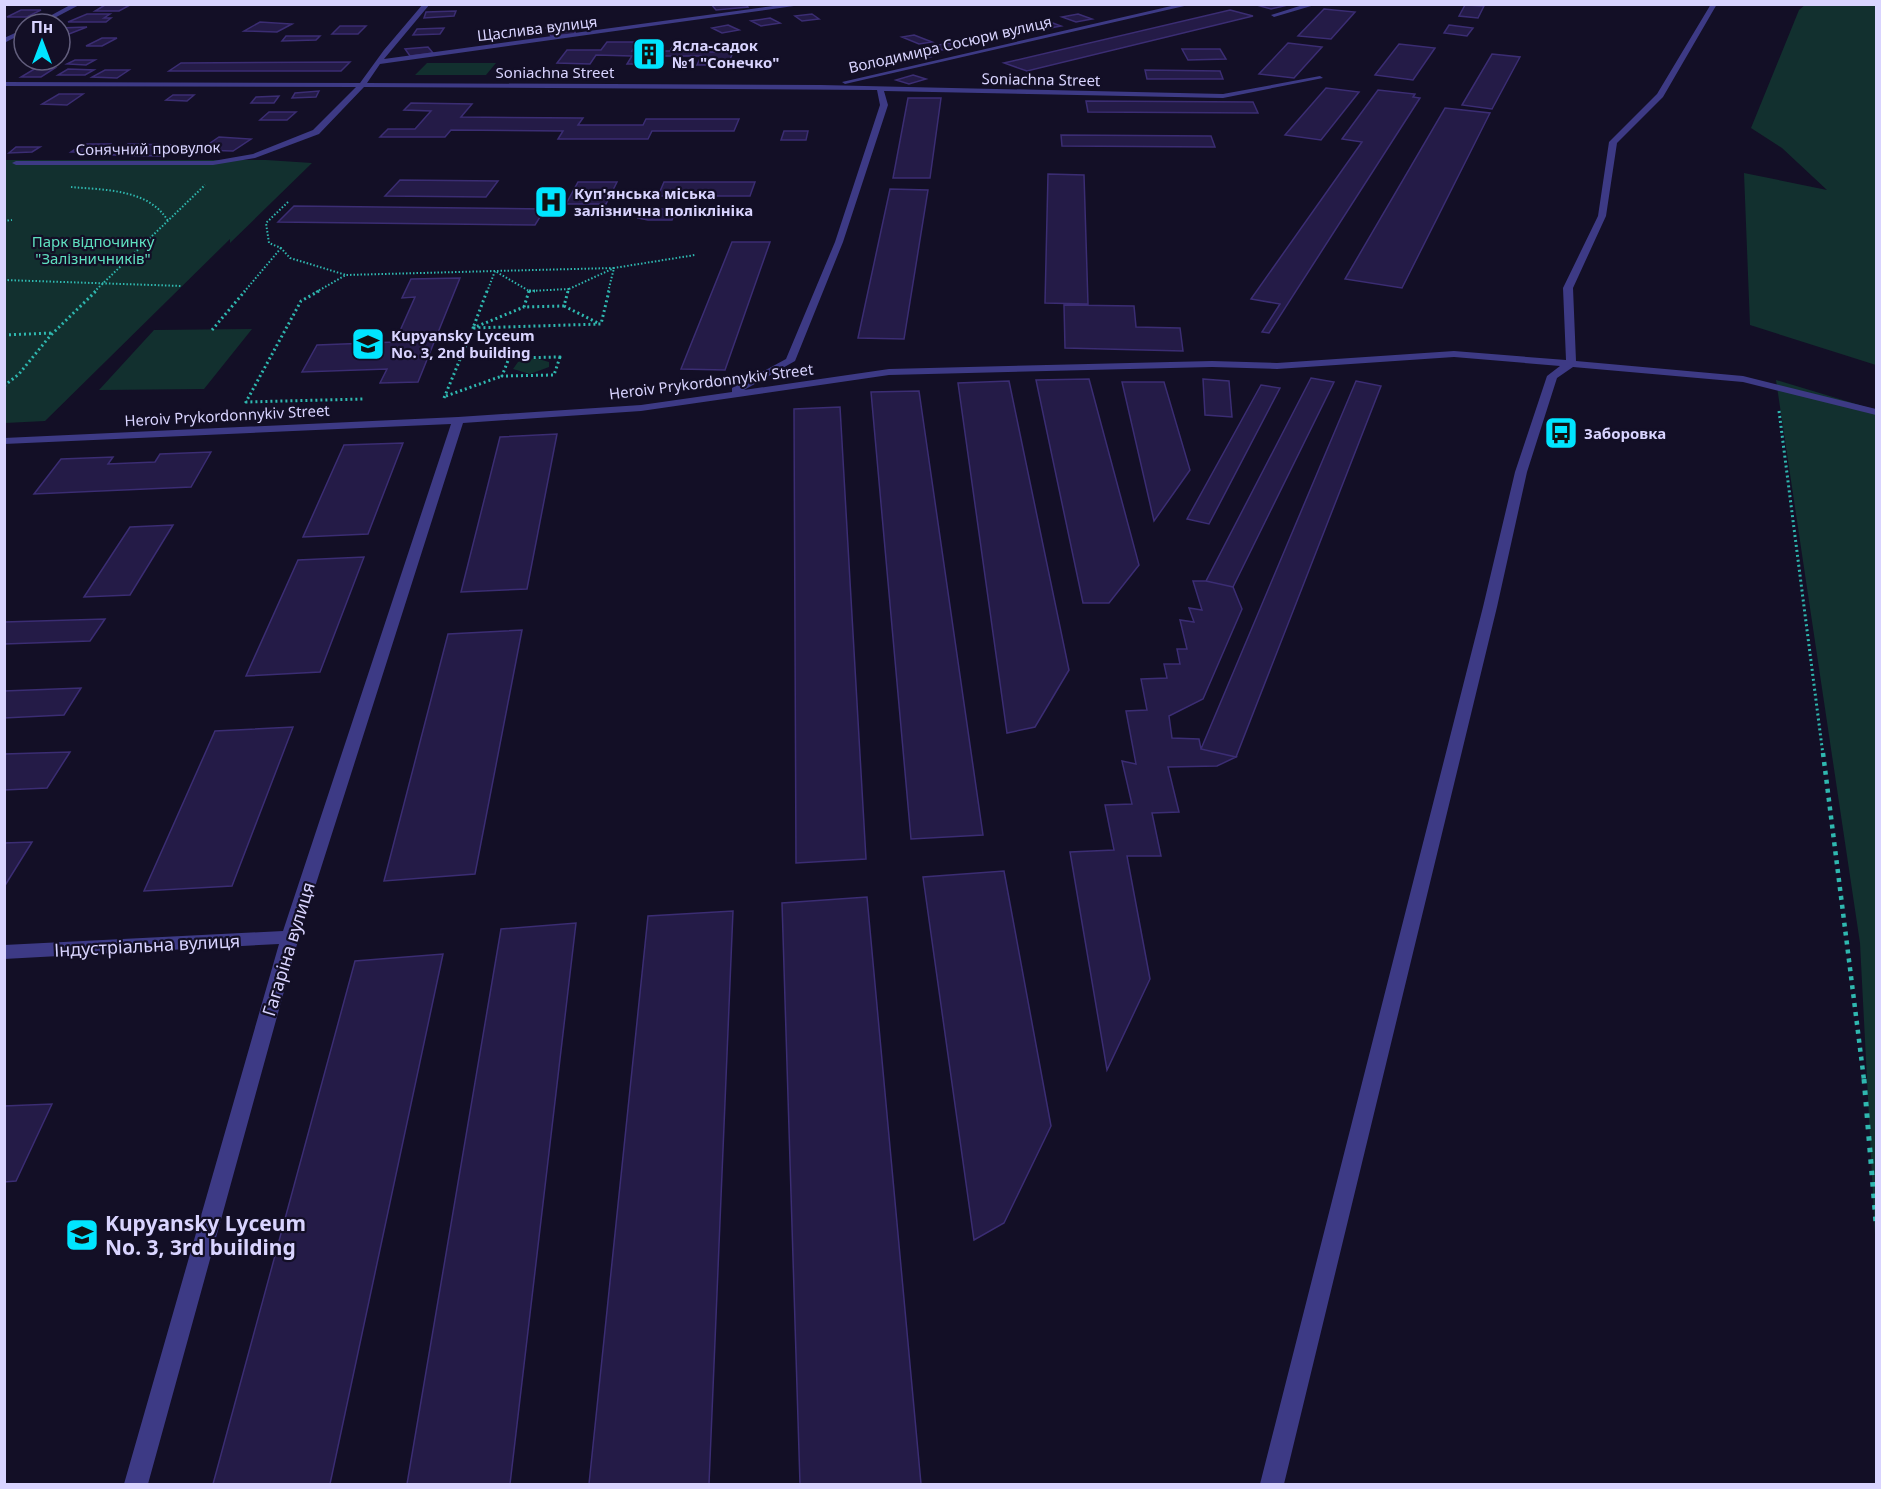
<svg xmlns="http://www.w3.org/2000/svg" width="1881" height="1489" viewBox="0 0 1881 1489" font-family="'Noto Sans',sans-serif">
  <style>
    .green { fill: #12302f }
    .building { fill: #241b47; stroke: #3b2d73; stroke-width: 1.5 }
    .lines { fill: none; stroke-linecap: round; stroke-linejoin: round }
    .path-far3 { stroke: #2fb8b0; stroke-width: 2; stroke-dasharray: 1.5 2; stroke-linecap: butt }
    .path-far2 { stroke: #2fb8b0; stroke-width: 3; stroke-dasharray: 2 3; stroke-linecap: butt }
    .path-far1 { stroke: #2fb8b0; stroke-width: 4.5; stroke-dasharray: 4 5; stroke-linecap: butt }
    .path { stroke: #2fb8b0; stroke-width: 5; stroke-dasharray: 4.5 7; stroke-linecap: butt }
    .lane { fill: #3d3a85; fill-rule: evenodd }
    .street { fill: #3d3a85; fill-rule: evenodd }
    .labels { text-anchor: middle; dominant-baseline: central; stroke-width: 4.5; stroke-linejoin: round; paint-order: stroke }
    .far-street-label { font-size: 15px; fill: #d9d4ff; stroke: #130f26 }
    .far-poi-label { font-size: 15px; font-weight: bold; fill: #d9d4ff; stroke: #130f26; text-anchor: start }
    .far-park-label { font-size: 15px; fill: #5fe0c0; stroke: #130f26 }
    .street-label { font-size: 18px; fill: #d9d4ff; stroke: #130f26 }
    .near-poi-label { font-size: 21px; font-weight: bold; fill: #d9d4ff; stroke: #130f26; text-anchor: start }
  </style>
  <rect width="100%" height="100%" fill="#130f26"/>
  <path class="green" d="M1806,4L1876,5V365L1750,325L1744,173L1827,190L1782,148L1751,128L1799,10Z
    M427,63H496L486,75H415Z
    M5,160H266L312,163L230,243V239L45,421L5,423Z
    M252,329L204,389L99,390L154,330Z
    M535,358L549,362V367L530,374L513,369L518,362Z
    M1776,380L1876,410V1254L1860,943Z"/>
  <path class="building" d="M711,4H746L748,7L716,10Z
    M1253,4H1292L1271,9Z
    M105,5H130L119,11H95Z
    M1465,5L1484,6L1478,18L1459,16Z
    M1324,9L1355,12L1331,39L1298,36Z
    M21,10H41L27,17H7Z
    M1230,10L1253,16L1027,71L1004,63Z
    M456,11L454,16L424,18L426,12Z
    M87,14H110L104,18H111L106,22H68Z
    M812,14L819,19L802,21L795,16Z
    M1078,14L1092,19L1076,22L1062,17Z
    M770,18L780,23L761,26L751,21Z
    M260,22L292,24L277,32L244,31Z
    M1050,22L1061,26L1045,29L1033,25Z
    M728,25L739,30L722,33L712,28Z
    M1449,25L1473,28L1467,36L1444,33Z
    M340,26H366L358,34H332Z
    M571,26L576,34L551,36L546,28Z
    M87,27L69,34H60V28Z
    M444,28L440,34L413,35L417,29Z
    M914,35L932,42L919,44L902,37Z
    M286,36H320L316,40L282,41Z
    M102,38H117L102,46H86Z
    M607,42H638L632,51H670L675,43H705L701,52H733L728,65H697L701,56H662L658,64H627L632,56L596,55L590,64L557,63L567,50H601Z
    M949,43L958,47L942,50L933,46Z
    M1288,43L1322,47L1294,78L1259,74Z
    M1399,44L1435,48L1413,80L1375,75Z
    M428,47L433,53L410,56L405,49Z
    M1182,49H1220L1226,59L1188,60Z
    M915,51L930,57L918,59L903,53Z
    M1492,54L1520,57L1492,109L1462,105Z
    M75,60H95L86,65L67,64Z
    M350,62L341,71H169L181,63Z
    M36,68H55L41,77H21Z
    M68,69L94,70L85,75H58Z
    M105,70H129L117,78L92,77Z
    M1145,70L1220,71L1223,79H1147Z
    M913,75L926,79L909,84L896,80Z
    M1326,88L1359,92L1321,140L1285,135Z
    M1378,90L1415,94L1413,97L1420,98L1269,333L1262,332L1280,304L1251,299L1362,142L1342,139Z
    M319,91L316,97L292,98L295,93Z
    M59,94H83L67,105L42,104Z
    M173,95H194L187,101L166,100Z
    M279,96L274,103H251L256,97Z
    M908,98H941L930,178H893Z
    M1086,101L1253,102L1258,113L1088,112Z
    M411,103L472,104L461,117L583,118L578,125H643L646,119H739L734,131H652L648,139H558L563,131L451,130L445,137H380L388,129H415L431,111L404,110Z
    M1445,108L1490,113L1402,288L1345,279Z
    M269,112H296L287,120H260Z
    M784,131H808L806,140H781Z
    M1061,135L1211,136L1215,147L1062,146Z
    M219,137L251,139L233,151L200,150Z
    M83,144H110L98,152H71Z
    M128,144L176,145L161,156L113,155Z
    M16,147H40L32,152L9,153Z
    M1048,174L1084,175L1088,304L1045,303Z
    M400,180L498,181L486,197L385,196Z
    M578,182H617L606,204H566Z
    M664,182H755L750,196H658Z
    M890,189L928,190L904,339L858,338Z
    M294,206L545,209L535,225L278,222Z
    M642,209H684L681,217H673L672,220H648L638,218Z
    M732,242H770L725,370L681,369Z
    M460,278L418,382L380,383L387,369L302,372L317,345L395,342L415,297L402,298L411,279Z
    M1064,305L1134,306L1136,327L1180,328L1183,351L1065,348Z
    M1311,378L1334,382L1233,587L1206,581Z
    M1089,379L1139,565L1109,603H1083L1036,380Z
    M1203,379L1229,381L1232,417L1205,415Z
    M1009,381L1069,670L1035,727L1007,733L958,383Z
    M1356,381L1381,386L1236,757L1201,749Z
    M1122,382H1164L1190,470L1154,521Z
    M1261,385L1280,388L1209,524L1187,519Z
    M919,391L983,835L911,839L871,392Z
    M840,407L866,859L796,863L794,409Z
    M557,434L527,589L461,592L500,437Z
    M403,443L368,534L303,537L344,445Z
    M211,452L191,487L34,494L61,459L113,457L108,464L155,462L160,454Z
    M173,525L130,595L84,597L130,527Z
    M364,557L320,672L246,676L298,560Z
    M1193,581H1206L1233,587L1242,609L1203,699L1169,716L1172,738L1199,739L1201,749L1236,757L1217,766L1168,767L1179,812L1152,813L1161,856H1127L1150,979L1107,1070L1070,852L1114,850L1105,805L1132,804L1122,761L1136,764L1126,711L1147,710L1141,679L1167,678L1164,664H1180L1177,649H1187L1180,620L1194,622L1189,608L1202,610Z
    M105,619L90,641L4,644V622Z
    M522,630L475,874L384,881L448,634Z
    M81,688L64,715L4,718V691Z
    M293,727L232,886L144,891L215,731Z
    M70,752L47,788L4,790V754Z
    M32,842L4,887V843Z
    M1004,871L1051,1126L1004,1223L974,1240L923,877Z
    M867,897L921,1484H800L782,903Z
    M733,911L709,1484H589L648,916Z
    M576,923L510,1484H407L501,929Z
    M443,954L330,1484H213L355,961Z
    M52,1104L16,1181L4,1182V1106Z"/>
  <g class="lines">
    <path class="path-far3" d="M71,187C105,190 149,189 168,221
      M288,202L266,223L269,243L281,248L290,258L346,275
      M4,221L12,220
      M4,280L182,286
      M569,289L614,268L695,255
      M529,291L569,289L568,292
      M94,292L205,185
      M244,292L281,248
      M316,292L346,275L495,271L529,291
      M487,292L495,271L614,268L608,292"/>
    <path class="path-far2" d="M319,291L301,301L246,402L363,399
      M487,291L473,328L601,324L609,291
      M529,291L524,307L564,306L568,291
      M529,291H535
      M564,306L600,324
      M212,330L245,291
      M4,335L52,333
      M560,357L554,375L502,376L509,358Z
      M4,386L19,374L50,336L96,291
      M446,396L502,376
      M444,398L473,328L524,307
      M1779,411L1823,755"/>
    <path class="path-far1" d="M1823,753L1864,1080"/>
    <path class="path" d="M1864,1079L1876,1223"/>
    <path class="lane" d="M1306,4H1318L1274,17L1271,15Z"/>
    <path class="street" d="M72,4H81L43,24H35Z
      M423,4H430L384,59L788,4H808L380,64L367,83L821,85L1223,94L1320,76L1323,78L1223,98L884,91L888,105L843,242L795,361L744,390L889,369L1212,361L1277,363L1454,351L1566,360L1563,288L1598,216L1609,142L1657,94L1711,4H1717L1663,97L1617,143L1606,216L1573,288L1576,361L1743,376L1876,409V415L1743,382L1573,367L1557,378L1527,472L1497,607L1284,1484H1260L1483,607L1515,472L1547,376L1560,366L1454,357L1277,369L1212,367L889,375L641,411L463,423L299,937L148,1484H124L279,944L4,959V945L283,931L451,424L4,444V438L458,417L641,405L732,392V388L786,359L835,242L880,105L877,90L364,87L319,134L255,158L213,165H16L12,163L16,161H213L253,154L313,130L356,87L4,86V82L360,83L384,50Z
      M1180,4H1193L845,84L842,82Z
      M24,29V33L4,43V38Z"/>
  </g>
  <defs>
    <symbol id="building-square" viewBox="-11 -11 22 22"><rect x="-9" y="-9" width="18" height="18" rx="4" fill="#00e5ff" stroke="#130f26"/><path d="M-4-6H4V6H1V3H-1V6H-4ZM-2.5-4.3h1.7v1.8h-1.7ZM.8-4.3h1.7v1.8H.8ZM-2.5-1h1.7V.8h-1.7ZM.8-1h1.7V.8H.8Z" fill="#111"/></symbol>
    <symbol id="hospital-square" viewBox="-11 -11 22 22"><rect x="-9" y="-9" width="18" height="18" rx="4" fill="#00e5ff" stroke="#130f26"/><path d="M-5-5h3v3.5h4V-5h3V5h-3V1.5h-4V5h-3Z" fill="#111"/></symbol>
    <symbol id="school-square" viewBox="-11 -11 22 22"><rect x="-9" y="-9" width="18" height="18" rx="4" fill="#00e5ff" stroke="#130f26"/><path d="M0-5L7-2L0 1L-7-2ZM-4 1L0 2.5L4 1V4Q0 6-4 4Z" fill="#111"/></symbol>
    <symbol id="bus-square" viewBox="-11 -11 22 22"><rect x="-9" y="-9" width="18" height="18" rx="4" fill="#00e5ff" stroke="#130f26"/><path d="M-5-6H5V4H4V6H2V4H-2V6H-4V4H-5ZM-3.5-4V0h7V-4ZM-3.5 1.2v1.5H-2V1.2ZM2 1.2v1.5H3.5V1.2Z" fill="#111"/></symbol>
  </defs>
  <g fill-rule="evenodd">
    <use href="#building-square" x="630" y="35" width="38" height="38"/>
    <use href="#hospital-square" x="532" y="183" width="38" height="38"/>
    <use href="#school-square" x="349" y="325" width="38" height="38"/>
    <use href="#bus-square" x="1542" y="414" width="38" height="38"/>
    <use href="#school-square" x="63" y="1216" width="38" height="38"/>
  </g>
  <g class="labels">
    <g class="far-street-label">
      <text transform="translate(537 28) rotate(-7)">Щаслива вулиця</text>
      <text transform="translate(950 44) rotate(-13)">Володимира Сосюри вулиця</text>
      <text x="555" y="72">Soniachna Street</text>
      <text transform="translate(1041 79) rotate(1)">Soniachna Street</text>
      <text transform="translate(148 148) rotate(-1)">Сонячний провулок</text>
      <text transform="translate(711 381) rotate(-7)">Heroiv Prykordonnykiv Street</text>
      <text transform="translate(227 415) rotate(-3)">Heroiv Prykordonnykiv Street</text>
    </g>
    <g class="far-poi-label">
      <text x="672" y="45">Ясла-садок<tspan x="672" dy="17">№1 "Сонечко"</tspan></text>
      <text x="574" y="193">Куп'янська міська<tspan x="574" dy="17">залізнична поліклініка</tspan></text>
      <text x="391" y="335">Kupyansky Lyceum<tspan x="391" dy="17">No. 3, 2nd building</tspan></text>
      <text x="1584" y="433">Заборовка</text>
    </g>
    <g class="far-park-label">
      <text x="93" y="241">Парк відпочинку<tspan x="93" dy="17">"Залізничників"</tspan></text>
    </g>
    <g class="street-label">
      <text transform="translate(147 945) rotate(-3)">Індустріальна вулиця</text>
      <text transform="translate(288 949) rotate(-73)">Гагаріна вулиця</text>
    </g>
    <g class="near-poi-label">
      <text x="105" y="1223">Kupyansky Lyceum<tspan x="105" dy="24">No. 3, 3rd building</tspan></text>
    </g>
  </g>
  <rect width="1881" height="1489" fill="none" stroke="#d9d4ff" stroke-width="12"/>
  <g transform="translate(42 42)"><circle r="28" fill="#130f26" stroke="#625e7d" stroke-width="1.5"/>
  <path d="M0-4.5L10 22L0 15L-10 22Z" fill="#00e5ff"/>
  <text y="-9" font-size="16" font-weight="bold" text-anchor="middle" fill="#d9d4ff">Пн</text>
  </g>
</svg>
